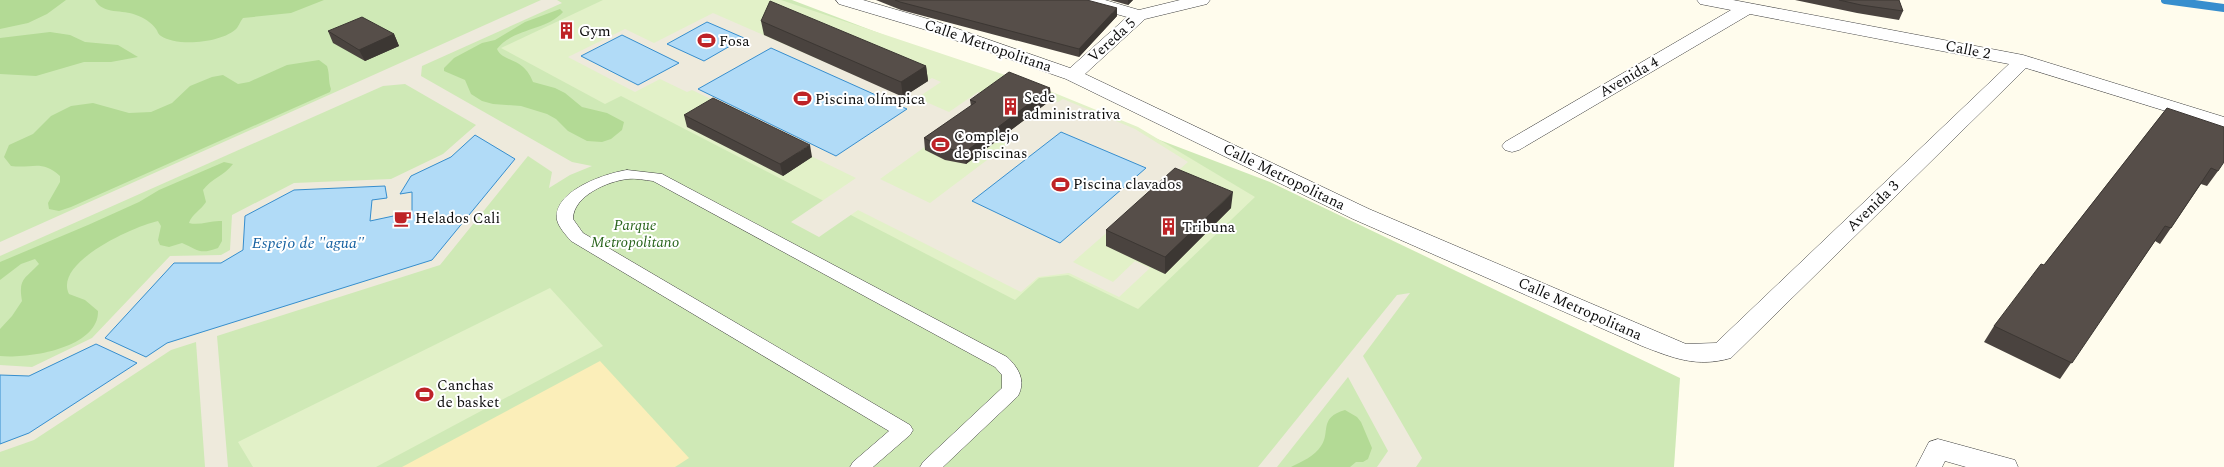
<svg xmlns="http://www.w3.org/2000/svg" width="2224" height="467" viewBox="0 0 2224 467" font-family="Spectral,serif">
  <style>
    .green { fill: #cfe9b6 }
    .forest { fill: #b3da95 }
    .sand { fill: #fbeeb9 }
    .pitch { fill: #e2f1c8 }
    .plaza { fill: #eeeadc; fill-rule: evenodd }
    .water { fill: #b1dbf7; stroke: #378ece }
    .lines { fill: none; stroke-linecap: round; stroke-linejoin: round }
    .stream { stroke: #378ece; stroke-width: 8 }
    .lane-casing { stroke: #404040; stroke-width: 1 }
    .street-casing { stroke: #404040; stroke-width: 1 }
    .lane { fill: #fff; fill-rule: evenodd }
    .street { fill: #fff; fill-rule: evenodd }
    .wall { fill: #4a433f }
    .shaded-wall { fill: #3c3733 }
    .building { fill: #564e49; stroke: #3c3733 }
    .labels { text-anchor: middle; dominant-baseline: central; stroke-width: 4; stroke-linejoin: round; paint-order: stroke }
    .poi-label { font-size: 15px; fill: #0d0d0d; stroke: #fff; text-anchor: start }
    .street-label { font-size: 15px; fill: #0d0d0d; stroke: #fff }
    .park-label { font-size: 15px; font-style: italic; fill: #2a651d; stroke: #fff }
    .water-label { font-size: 16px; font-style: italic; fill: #1560a0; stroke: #fff }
  </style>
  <rect width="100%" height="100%" fill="#fffced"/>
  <path class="green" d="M0,0H792L1270,182L1680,378L1674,467H0Z"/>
  <path class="forest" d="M0,0H66L47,14L28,23L0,29Z
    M95,0H324L291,13L243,18C240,22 239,25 237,28C223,43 177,47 161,36C158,34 158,32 156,29C152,23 143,17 136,15C123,9 103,15 95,0Z
    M560,9L563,12C546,31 513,28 497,49C503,63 523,56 533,82L555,88L565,93L582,107L607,113L624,122L622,130L611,139L602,142L587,141L568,131L556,119L547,114L521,106L493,104L482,101L471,94L465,80L444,71V68L454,58L482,43L495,40L525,22Z
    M50,32L70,35L85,42L118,45L138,57L111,62H84L36,76L0,74V38Z
    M319,60L327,66C330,75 328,81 331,89L330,92L71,207L59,211L49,209L48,203L60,182V176C41,159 33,169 11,166L4,157L9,145L33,134L51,116L71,106L93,103L129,113L151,112L172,103L190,86L212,77L223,75L238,84L249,82L287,65Z
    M224,162L233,164C225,175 211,179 203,190L206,202C201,210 192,214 189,223C200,226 210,220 222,221V241L218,248C199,255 199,250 182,243L169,247L160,245L158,240L161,226L158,221C135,226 53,262 69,294L85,300L98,311C99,348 28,359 0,356V329L12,316L22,301C18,278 25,279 39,264L35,259L21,264L0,280V262L88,225L139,202L159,190Z
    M1345,410L1357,417L1361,422L1372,448L1368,459L1363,462H1356L1350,467H1291C1301,462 1315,456 1321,446C1331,432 1318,418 1345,410Z"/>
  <path class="sand" d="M600,361L689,458L675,467H402Z"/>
  <path class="pitch" d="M603,0H781L1035,85L1138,127L1255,197L1138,309L1068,275L1039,278L1015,300L621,96L605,104L501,48Z
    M550,288L603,346L376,467H253L238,442Z"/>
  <path class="plaza" d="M541,0H557L562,3L422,66L421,76L572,162L592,166L570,175L549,188L552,172L528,156L440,265L217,336L228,467H205L196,342L171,350L34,440L0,452V444L29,433L96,344L29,376L0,375V365L32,367L92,338L170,256L221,255L230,250L232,215L294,183L391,179L443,154L476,125L405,84L383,86L0,256V242ZM475,135L432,260L167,343L146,357L105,338L174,263H221L243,250L385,186L372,200L370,221L412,212L413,192L401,194L411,176L451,157Z
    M713,13L903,96L932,78L941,82L917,98L949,112L978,92L991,97L1012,129L1051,100L1058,102L1063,99L1135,129L1188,162L1073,262L1113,282L1135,261L1150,268L1119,297L1069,273L1038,277L1021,292L858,210L819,237L791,222L856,178L716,110L723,105L692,90L687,92L660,79L635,92L568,57L625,29L654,43ZM961,121L1011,142L930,203L880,179Z
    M1410,293L1363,356L1422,458L1416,467H1377L1388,451L1348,377L1277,467H1258L1397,295Z"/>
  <path class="water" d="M707,22L744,38L704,61L667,44Z
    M622,35L679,63L638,85L581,56Z
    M771,48L907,109L836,156L698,89Z
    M1061,132L1146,168L1060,243L972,201Z
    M475,135L515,159L432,260L167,343L146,357L105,338L174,263H221L243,250L245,216L294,190L385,186L387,198L372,200L370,221L412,212V192L400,194L411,176L451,157Z
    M96,344L137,363L29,433L0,444V375L29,376Z"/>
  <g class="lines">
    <path class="stream" d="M2165,0L2224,8"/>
    <defs>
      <path id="lane" d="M627,170L662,174L1007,357C1019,368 1026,381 1018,396L943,467H920L923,462L1002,388V375L995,367L653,181C644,180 636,178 628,179C608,181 573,196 573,219L583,233L910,425L913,430L910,435L873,467H850L853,462L889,431L571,241C566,235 559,228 557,220C552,191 606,173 627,170Z"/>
      <path id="street" d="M836,0H863L935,21L1070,68L1127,17L1080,4L1077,0H1105L1139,10L1180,0H1210L1207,4L1145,19L1085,74L1369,209L1686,344L1716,343L2009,64L1750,14L1519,150L1512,152L1505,150L1502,146L1505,142L1731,10L1700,4L1697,0H1733L2023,55L2224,117V129L2026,68L1731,358C1697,368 1673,358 1642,346L1353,219L1066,79L923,29L839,4Z
        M1938,439L2015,460L2018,467H1966L1945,461L1942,467H1916L1929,442Z"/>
    </defs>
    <use href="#lane" class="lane-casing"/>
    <use href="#street" class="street-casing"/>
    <use href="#lane" class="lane"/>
    <use href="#street" class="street"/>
  </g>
  <path class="wall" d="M876,0H1087L1117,16L1079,57L901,10Z
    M1110,0H1133L1128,5Z
    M1795,0H1899L1903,11L1899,20L1857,13Z
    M761,21L926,66L928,81L903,97L764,35Z
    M328,31L394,34L399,46L365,61L333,43Z
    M1050,88L1051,100L966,164L945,160L925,150L924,138L971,106L970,100Z
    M2167,108L2218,171L2207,186L2201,184L2160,244L2155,241L2060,379L1984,342L1994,326L2044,265Z
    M684,115L812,157L783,176L687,127Z
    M1231,208L1165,274L1106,246V230Z"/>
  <path class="shaded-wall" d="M1128,0H1133L1128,5Z
    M1117,8V16L1079,57V49Z
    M394,34L399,46L365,61L359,50Z
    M926,66L928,81L903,97L901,82Z
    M1050,88L1051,100L966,164L965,152Z
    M810,145L812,157L783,176L780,164Z
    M1233,192L1231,208L1165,274V257Z"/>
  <path class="building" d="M895,0H1087L1117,8L1079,49L900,2Z
    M1839,0H1899L1903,11L1861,5Z
    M770,1L926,66L901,82L761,21Z
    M362,17L394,34L359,50L328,31Z
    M1009,72L1050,88L965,152L944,148L924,138L976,102L970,100Z
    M713,98L810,145L780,164L684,115Z
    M2167,108L2224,127V162L2218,171L2211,168L2171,228L2165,226L2072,363L1994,326L2041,264L2044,265Z
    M1175,168L1233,192L1165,257L1106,230Z"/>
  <defs>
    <symbol id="building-bare" viewBox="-9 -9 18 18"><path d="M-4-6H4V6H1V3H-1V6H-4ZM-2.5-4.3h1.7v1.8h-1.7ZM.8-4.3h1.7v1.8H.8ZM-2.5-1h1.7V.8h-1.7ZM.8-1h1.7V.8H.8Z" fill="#be2327" stroke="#fff" stroke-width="2.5" paint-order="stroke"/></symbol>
    <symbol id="stadium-bare" viewBox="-9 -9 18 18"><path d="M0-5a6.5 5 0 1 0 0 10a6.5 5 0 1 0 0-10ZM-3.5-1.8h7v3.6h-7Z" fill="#be2327" stroke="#fff" stroke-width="2.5" paint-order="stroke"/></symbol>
    <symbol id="cafe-bare" viewBox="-9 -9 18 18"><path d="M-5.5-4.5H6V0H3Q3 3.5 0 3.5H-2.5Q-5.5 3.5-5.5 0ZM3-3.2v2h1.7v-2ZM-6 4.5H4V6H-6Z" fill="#be2327" stroke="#fff" stroke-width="2.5" paint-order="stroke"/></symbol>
  </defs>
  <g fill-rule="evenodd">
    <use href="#building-bare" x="554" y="18" width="25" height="25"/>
    <use href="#stadium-bare" x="694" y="28" width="25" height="25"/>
    <use href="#stadium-bare" x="790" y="86" width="25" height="25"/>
    <use href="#building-bare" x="998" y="94" width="25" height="25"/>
    <use href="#stadium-bare" x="928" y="132" width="25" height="25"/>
    <use href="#stadium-bare" x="1048" y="172" width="25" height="25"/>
    <use href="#cafe-bare" x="390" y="206" width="25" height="25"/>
    <use href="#building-bare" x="1156" y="214" width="25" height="25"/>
    <use href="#stadium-bare" x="412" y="382" width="25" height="25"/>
  </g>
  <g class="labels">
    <g class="poi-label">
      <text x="579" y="31">Gym</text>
      <text x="719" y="41">Fosa</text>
      <text x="1024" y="97">Sede<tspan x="1024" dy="17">administrativa</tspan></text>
      <text x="815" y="99">Piscina olímpica</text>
      <text x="954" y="136">Complejo<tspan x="954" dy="17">de piscinas</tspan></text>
      <text x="1073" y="184">Piscina clavados</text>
      <text x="415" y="218">Helados Cali</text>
      <text x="1182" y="227">Tribuna</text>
      <text x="437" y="385">Canchas<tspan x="437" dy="17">de basket</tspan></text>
    </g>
    <g class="street-label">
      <text transform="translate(1112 40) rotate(-42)">Vereda 5</text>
      <text transform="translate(988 46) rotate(19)">Calle Metropolitana</text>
      <text transform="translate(1968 50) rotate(11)">Calle 2</text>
      <text transform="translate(1629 77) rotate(-30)">Avenida 4</text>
      <text transform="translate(1284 177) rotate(26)">Calle Metropolitana</text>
      <text transform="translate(1873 206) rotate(-44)">Avenida 3</text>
      <text transform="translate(1580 309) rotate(24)">Calle Metropolitana</text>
    </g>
    <g class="park-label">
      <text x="635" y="225">Parque<tspan x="635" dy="17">Metropolitano</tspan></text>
    </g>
    <g class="water-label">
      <text x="308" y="243">Espejo de "agua"</text>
    </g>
  </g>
</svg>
